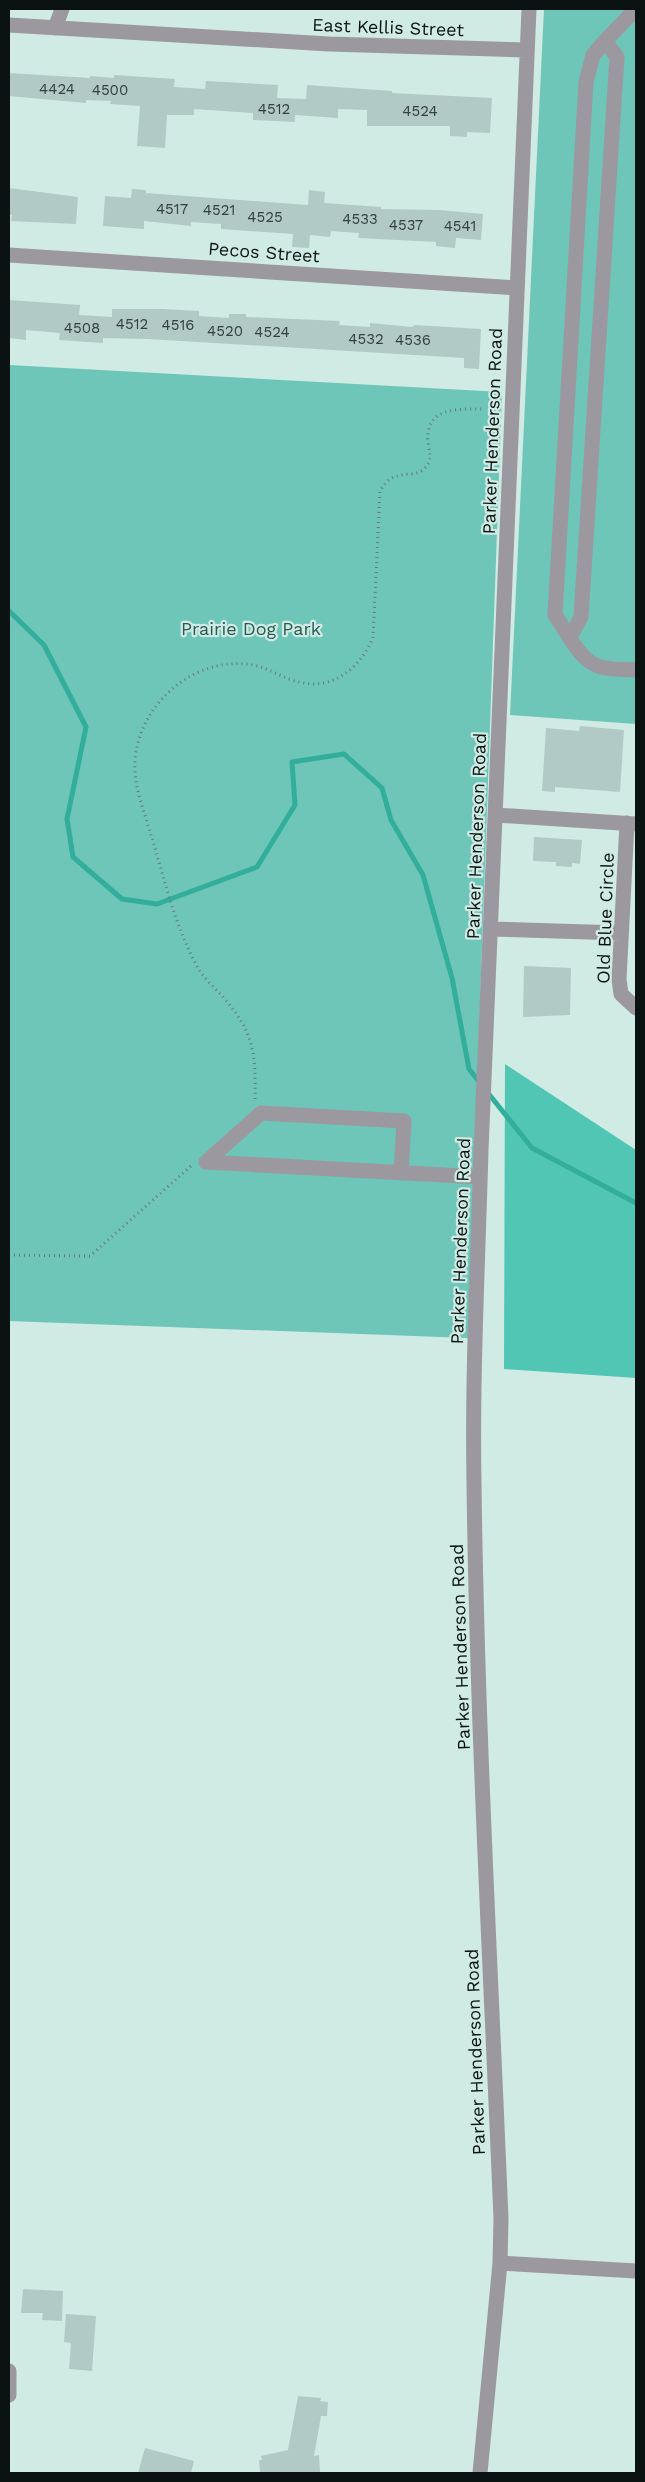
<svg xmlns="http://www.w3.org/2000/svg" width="645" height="2482" viewBox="0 0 645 2482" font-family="'Work Sans',sans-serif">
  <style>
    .green { fill: #6dc6b7 }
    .forest { fill: #51c6b4 }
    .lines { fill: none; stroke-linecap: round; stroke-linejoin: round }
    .stream { stroke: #33ae9c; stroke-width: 5 }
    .building { fill: #b1cac5 }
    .path { stroke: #697a77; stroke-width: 3; stroke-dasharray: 1 4; stroke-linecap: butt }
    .minor { stroke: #9c98a0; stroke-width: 15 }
    .labels { text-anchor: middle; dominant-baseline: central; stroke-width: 4.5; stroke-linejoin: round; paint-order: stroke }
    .number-label { font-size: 15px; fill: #34413e }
    .street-label { font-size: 18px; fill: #0a1311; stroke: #d0eae4 }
    .park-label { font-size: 18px; fill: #295a52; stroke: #d0eae4 }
  </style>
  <rect width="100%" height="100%" fill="#d0eae4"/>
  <path class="green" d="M544,9H636V724L510,715Z
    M9,365L502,392L468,1338L9,1321Z"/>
  <path class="forest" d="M505,1064L636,1150V1378L504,1369Z"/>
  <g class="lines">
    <path class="stream" d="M9,611L44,645L86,727L67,819L73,857L122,899L157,904L257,867L295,805L292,762L344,754L382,788L391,820L423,875L452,978L469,1069L481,1084
      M488,1093L532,1148L636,1203"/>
  </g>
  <path class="building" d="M9,73L90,78V76L114,78V75L175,79L174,87L205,89L206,81L278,85L277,98L306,99L307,85L392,91V93L492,98L490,133L467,132V137L450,136V126H367V110L338,109V118L295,115V122L253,120V113L194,109V115H167L165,148L137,146L140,106L110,104L111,101L86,100V103L9,96Z
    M9,188L78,197L76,224L11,221L12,215H9Z
    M132,189L146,190V193L308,205L309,190L325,192L324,203L381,207V209L439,210L483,214L481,240L456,238L455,248L436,246V242L358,238L359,233L331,231L330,237L310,235L309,248L292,247L293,234L221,229V224L191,222V226L144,221V229L103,226L105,196L131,198Z
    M9,300L80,305L79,315L112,317V309H162L199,311V316L229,318V314H246V317L340,321L339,325L370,327V323L413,327L414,325L481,329L479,369L464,368V358L148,339L103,338V343L59,340L60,333L26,330V340L9,338Z
    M580,726L624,730L620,792L555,787V792L542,791L546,728L579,731Z
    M534,837L582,840L580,864L572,863V867L556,866V862L533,861Z
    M524,966L571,968L570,1015L523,1017Z
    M23,2289L63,2291L62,2321L42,2320L43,2313H21Z
    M66,2314L96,2316L92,2371L69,2369L71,2343L64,2342Z
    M298,2396L321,2398L320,2401L328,2402L327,2416H321L314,2456L319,2455L320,2473H260L259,2460H262L261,2456L288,2450Z
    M145,2448L194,2461L191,2473H138Z"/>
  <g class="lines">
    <path class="path" d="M255,1099C256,1054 254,1033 224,998C215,988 203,978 197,966C175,926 165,881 152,838C145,813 133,786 135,760C138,727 155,701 181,682C201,668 229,660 253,665C269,668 284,679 299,682C334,691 360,667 373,638L380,491C395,465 412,481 425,468C433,460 429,452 428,442C425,406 460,409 484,409
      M9,1255L90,1256L191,1166"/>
    <path class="minor" d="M9,25L329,44L526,50
      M55,28L62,9
      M605,41L636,9
      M9,255L517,288
      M570,637L581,617L617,57L605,41L593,55L586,82L555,615C566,631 581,663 601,667C612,670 625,669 636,670
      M496,815L636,824
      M627,823L619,979L621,994L636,1008
      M491,929L621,933
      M206,1162L480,1177
      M206,1162L261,1113L404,1121L401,1173
      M500,2263L636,2271
      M9,2371V2395
      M480,2473L500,2263L501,2219C491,1974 477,1728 474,1483C472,1372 478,1261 481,1150L529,9"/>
  </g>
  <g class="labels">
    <g class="number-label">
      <text x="57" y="89">4424</text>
      <text x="110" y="90">4500</text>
      <text x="274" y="109">4512</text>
      <text x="420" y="111">4524</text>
      <text x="172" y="209">4517</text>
      <text x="219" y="210">4521</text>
      <text x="265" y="217">4525</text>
      <text x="360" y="219">4533</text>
      <text x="406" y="225">4537</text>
      <text x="460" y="226">4541</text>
      <text x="132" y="324">4512</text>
      <text x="178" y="325">4516</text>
      <text x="82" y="328">4508</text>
      <text x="225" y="331">4520</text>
      <text x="272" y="332">4524</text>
      <text x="366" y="339">4532</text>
      <text x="413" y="340">4536</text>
    </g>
    <g class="street-label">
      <text transform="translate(388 27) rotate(2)">East Kellis Street</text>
      <text transform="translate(264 252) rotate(4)">Pecos Street</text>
      <text transform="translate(492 431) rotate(-88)">Parker Henderson Road</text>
      <text transform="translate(476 836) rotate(-88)">Parker Henderson Road</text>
      <text transform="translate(605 918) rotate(-88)">Old Blue Circle</text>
      <text transform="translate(460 1241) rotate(-88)">Parker Henderson Road</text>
      <text transform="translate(460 1647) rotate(-92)">Parker Henderson Road</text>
      <text transform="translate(475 2052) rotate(-92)">Parker Henderson Road</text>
    </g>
    <g class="park-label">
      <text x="251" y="628">Prairie Dog Park</text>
    </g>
  </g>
  <rect width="645" height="2482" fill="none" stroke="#0a1311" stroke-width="20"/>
</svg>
